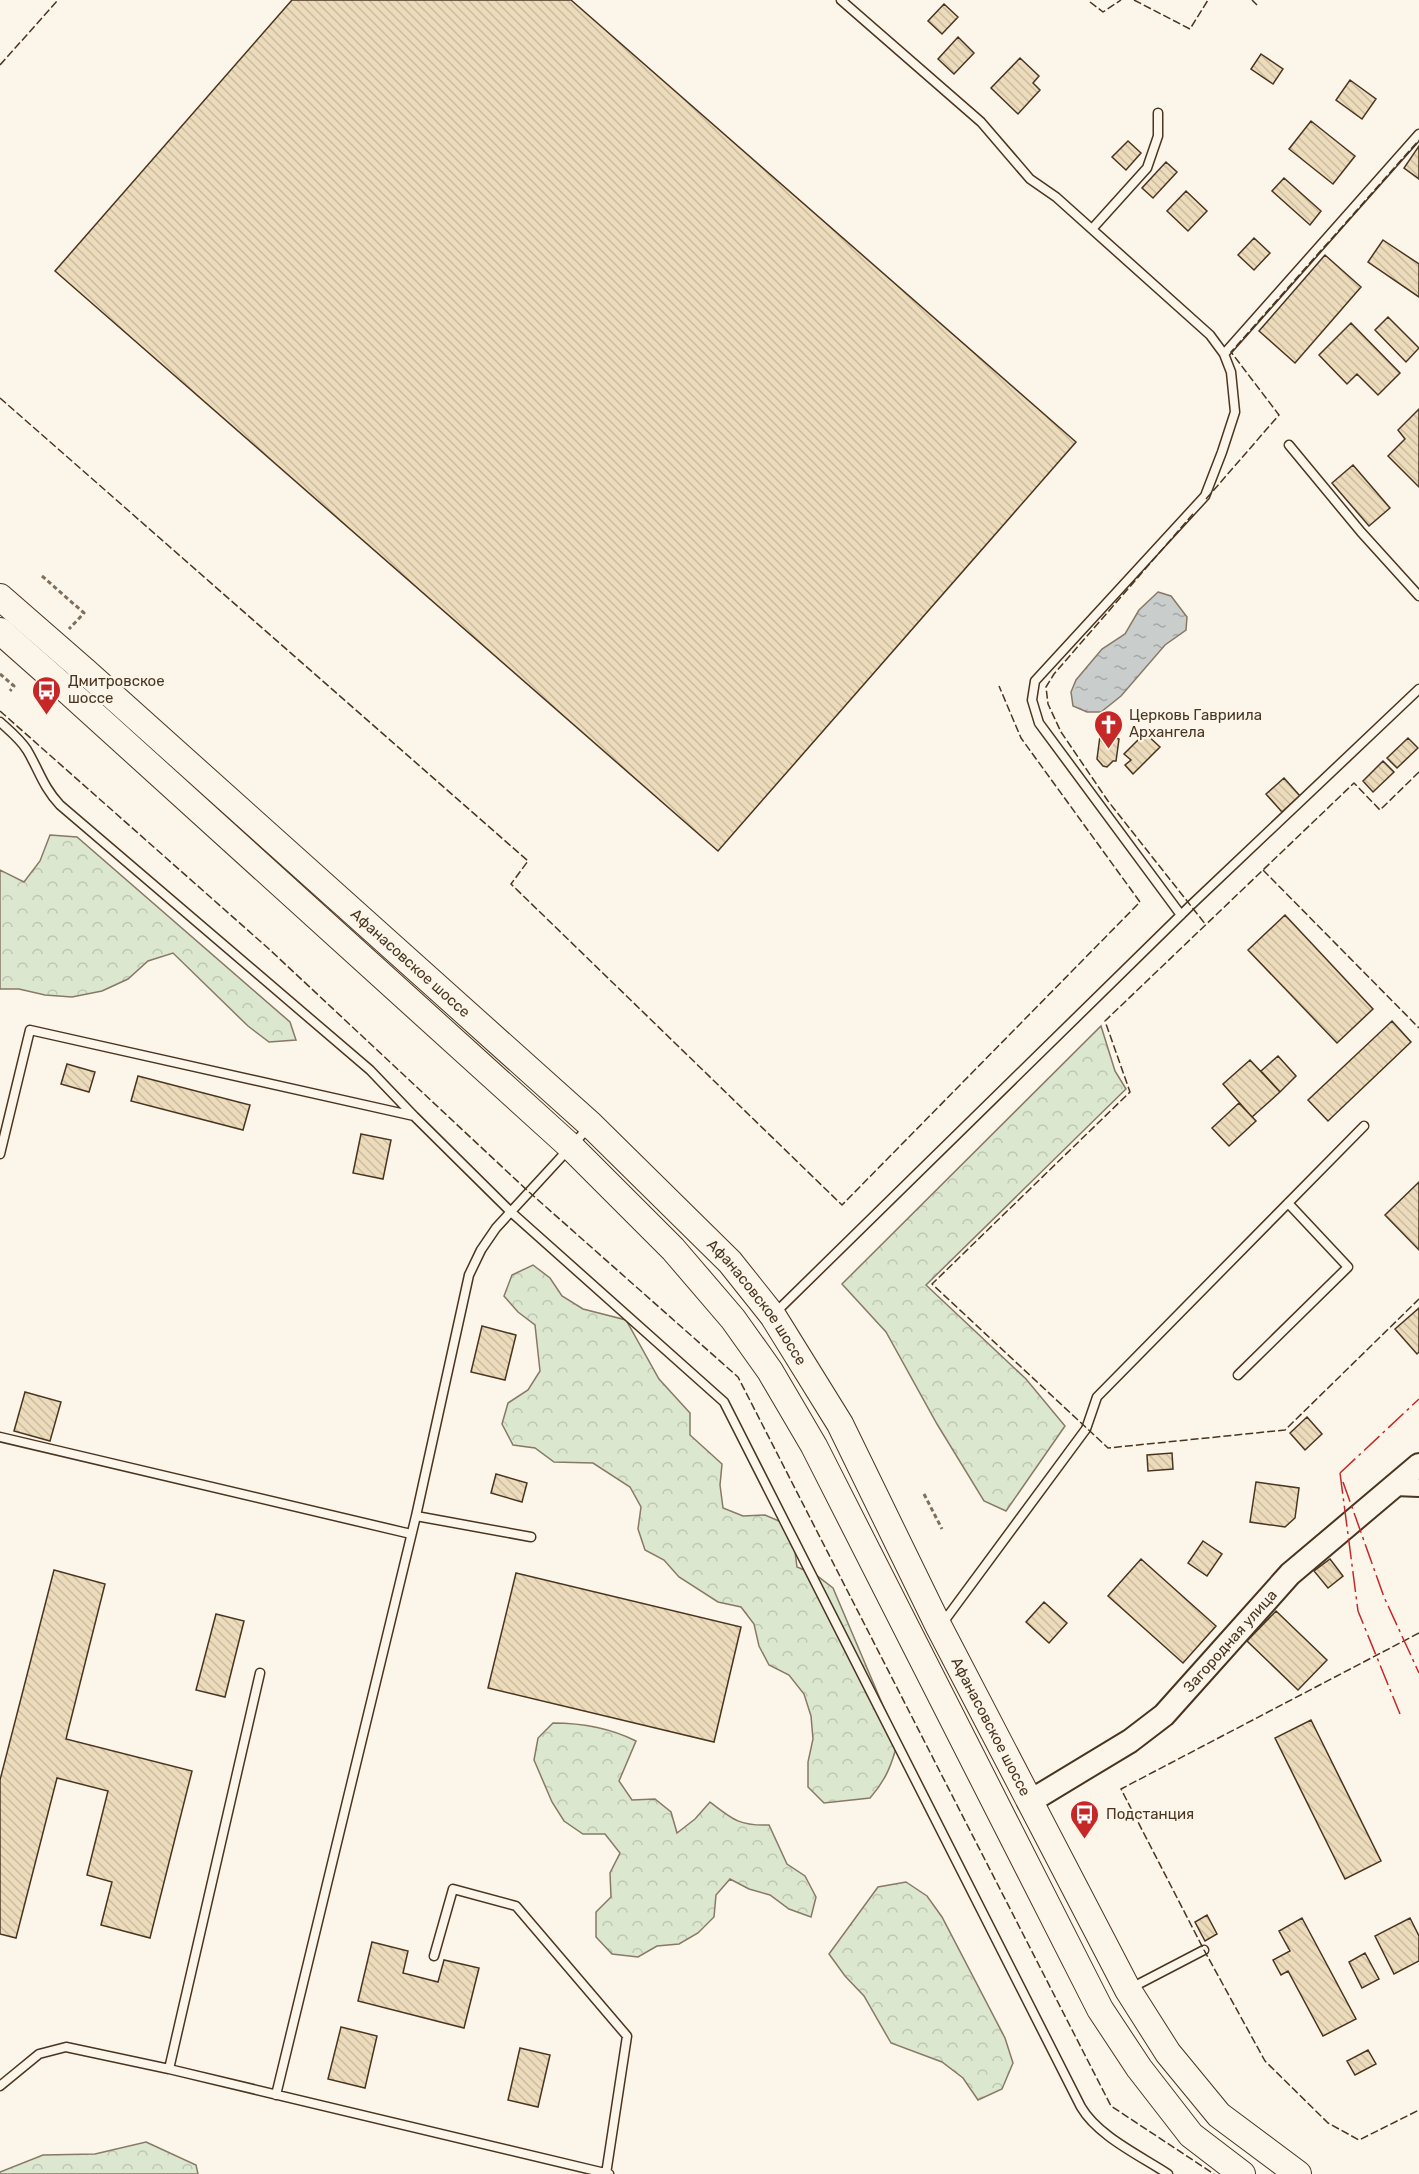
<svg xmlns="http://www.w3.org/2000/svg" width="1419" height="2174" viewBox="0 0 1419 2174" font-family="Rubik,sans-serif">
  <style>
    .forest { fill: url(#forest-crowns); stroke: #887966; stroke-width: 1.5 }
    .water { fill: url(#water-ripples); stroke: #887966; stroke-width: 1.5 }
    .building { fill: url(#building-back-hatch); stroke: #4a3520; stroke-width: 1.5 }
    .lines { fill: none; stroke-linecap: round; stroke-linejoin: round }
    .lane-casing { stroke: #4a3520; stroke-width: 11 }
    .street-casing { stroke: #4a3520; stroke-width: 20 }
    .secondary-casing { stroke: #4a3520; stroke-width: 26 }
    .primary-casing { stroke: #4a3520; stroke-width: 28 }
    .path { stroke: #7f6f5c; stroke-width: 3; stroke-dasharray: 4.5 3; stroke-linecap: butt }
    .lane { stroke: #fbf6e9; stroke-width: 8 }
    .street { stroke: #fbf6e9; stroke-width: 16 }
    .secondary { stroke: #fbf6e9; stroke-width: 22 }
    .primary { stroke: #fbf6e9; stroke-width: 26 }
    .fence { stroke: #4a3520; stroke-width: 1.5; stroke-dasharray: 8 3; stroke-linecap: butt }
    .power { stroke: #c62828; stroke-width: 1.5; stroke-dasharray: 21 4.5 3 4.5; stroke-linecap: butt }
    .labels { text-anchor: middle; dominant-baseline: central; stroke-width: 4.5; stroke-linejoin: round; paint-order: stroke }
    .poi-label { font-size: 15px; fill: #4a3520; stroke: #fbf6e9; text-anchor: start }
    .street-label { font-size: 15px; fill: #4a3520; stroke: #fbf6e9 }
  </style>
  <defs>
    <pattern id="forest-crowns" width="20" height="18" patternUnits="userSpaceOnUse" patternTransform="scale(1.5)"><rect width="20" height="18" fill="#dce7d0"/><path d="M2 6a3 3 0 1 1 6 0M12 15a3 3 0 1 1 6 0" fill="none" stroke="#bec7b2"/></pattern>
    <pattern id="water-ripples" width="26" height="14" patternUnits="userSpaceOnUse" patternTransform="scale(1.5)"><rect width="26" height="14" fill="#c9cecd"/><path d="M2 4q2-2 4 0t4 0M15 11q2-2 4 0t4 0" fill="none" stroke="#a5a8a6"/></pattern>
    <pattern id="building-back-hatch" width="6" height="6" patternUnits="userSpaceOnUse" patternTransform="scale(1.5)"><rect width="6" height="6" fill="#ecdcbc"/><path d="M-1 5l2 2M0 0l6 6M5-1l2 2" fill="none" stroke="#ccbda1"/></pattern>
  </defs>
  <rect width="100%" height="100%" fill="#fbf6e9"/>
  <path class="forest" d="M50,835L77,837L290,1022L296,1040L269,1042L248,1026L173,953L148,961L128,979L102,991L72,997L45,995L19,989H0V870L24,882L40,861Z
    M1101,1026L1115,1071L1126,1089L926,1285L1026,1379L1065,1426L1006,1511L984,1501L937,1424L886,1332L842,1284Z
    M533,1265L550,1278L562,1296L583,1309L626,1320L659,1379L690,1413V1435L722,1464L720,1485L723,1508L743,1516L765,1515L786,1524L794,1544L797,1567L816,1575L833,1588L898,1741C892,1764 886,1780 870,1798L824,1803L808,1787V1762L813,1739L811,1716L804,1694L789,1675L769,1665L759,1646L754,1624L741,1607L718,1602L679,1577L664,1560L645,1550L638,1529L641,1507L630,1487L593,1463L554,1462L535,1448L513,1445L502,1424L508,1403L528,1390L540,1371L535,1325L518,1312L504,1296L512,1275Z
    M553,1723C582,1723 610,1728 636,1741L619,1781L632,1800L655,1799L671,1812L677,1833L695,1819L710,1802C733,1820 740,1826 769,1825L787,1864L805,1876L816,1897L811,1917L789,1909L770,1895L749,1889L730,1879L716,1895L714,1917L698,1933L679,1944L657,1946L638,1957L612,1954L596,1937V1912L611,1897L610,1873L620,1853L605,1834H583L564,1821L552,1802L534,1760L538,1738Z
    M906,1882L927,1896L942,1917L1005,2038L1013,2063L1002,2089L978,2100L963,2078L942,2062L891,2043L864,1996L845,1976L829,1954L878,1887Z
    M146,2142L196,2165L198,2174H0V2172L43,2155L95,2154Z"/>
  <path class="water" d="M1158,592L1171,596L1187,617L1186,630L1165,645L1121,696L1101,712H1087L1073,706L1071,692L1076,680L1102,649L1125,634L1139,610Z"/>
  <path class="building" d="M292,0H571L1076,442L718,851L55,271Z
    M944,4L958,17L942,34L928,21Z
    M958,37L974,53L954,74L938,59Z
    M1261,54L1283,69L1273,84L1251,69Z
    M1020,58L1039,76L1033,83L1040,90L1018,114L991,88Z
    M1350,80L1376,99L1362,119L1336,100Z
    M1311,121L1355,156L1333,184L1289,149Z
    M1128,141L1141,153L1126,170L1112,157Z
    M1419,146V179L1404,168Z
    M1166,162L1177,172L1153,198L1142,188Z
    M1284,178L1321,211L1310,225L1272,191Z
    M1186,191L1207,211L1188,231L1167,211Z
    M1254,238L1270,253L1254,270L1238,255Z
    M1383,240L1419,264V297L1368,262Z
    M1325,255L1361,287L1295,363L1259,331Z
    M1388,317L1419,348L1406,362L1375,330Z
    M1351,323L1400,373L1378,395L1357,374L1347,384L1319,355Z
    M1419,409V487L1388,456L1405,439L1398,430Z
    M1353,465L1390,508L1369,526L1332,483Z
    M1104,731L1117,732L1116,738L1119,739L1116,761H1113L1107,767L1103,766L1097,759L1100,736L1103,737Z
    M1145,733L1160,747L1133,774L1125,765L1131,760L1124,754Z
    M1408,738L1418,748L1397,768L1387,758Z
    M1383,761L1394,772L1373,792L1363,781Z
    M1284,778L1300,796L1282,812L1266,794Z
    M1285,915L1373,1009L1337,1043L1248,950Z
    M1392,1021L1411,1042L1328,1121L1308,1100Z
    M1278,1056L1296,1076L1280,1092L1261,1071Z
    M1250,1060L1280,1092L1252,1117L1223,1084Z
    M67,1064L95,1072L89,1092L61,1084Z
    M138,1076L250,1105L243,1130L131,1101Z
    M1239,1103L1256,1121L1229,1146L1212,1128Z
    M361,1134L391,1140L383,1179L353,1173Z
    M1419,1182V1250L1385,1215Z
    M1419,1308V1352L1417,1354L1395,1329Z
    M482,1326L516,1335L505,1380L471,1372Z
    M25,1392L61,1402L50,1441L14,1431Z
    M1307,1417L1322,1434L1305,1450L1290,1433Z
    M1172,1453L1173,1469L1148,1471L1147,1455Z
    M496,1474L527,1483L522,1502L491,1493Z
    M1256,1482L1299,1488L1295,1518L1285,1527L1250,1522Z
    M1203,1541L1222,1554L1207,1576L1188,1563Z
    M1141,1559L1216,1626L1183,1663L1108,1596Z
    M1330,1559L1343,1576L1328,1588L1314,1571Z
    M54,1570L105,1584L66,1739L192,1771L150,1938L101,1925L112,1882L87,1875L108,1791L57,1778L16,1938L0,1934V1780Z
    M516,1573L741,1627L714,1742L488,1688Z
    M1044,1602L1067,1623L1049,1643L1026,1622Z
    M1276,1611L1327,1660L1298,1690L1247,1641Z
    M216,1614L244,1621L225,1697L196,1690Z
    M1311,1720L1381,1861L1345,1879L1275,1738Z
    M1207,1915L1217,1934L1205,1941L1195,1922Z
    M1302,1918L1356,2019L1323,2036L1288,1971L1281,1975L1273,1960L1290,1951L1279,1931Z
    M1410,1918L1419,1936V1961L1394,1974L1375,1936Z
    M372,1942L408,1951L403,1973L438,1982L444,1960L479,1968L464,2028L358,2001Z
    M1365,1953L1379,1979L1362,1988L1349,1962Z
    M341,2027L377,2036L365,2088L328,2079Z
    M520,2048L550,2055L538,2107L508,2100Z
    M1368,2050L1376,2064L1355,2075L1347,2061Z"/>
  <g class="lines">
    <defs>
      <path id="lane" d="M841,0L981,122L1030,179L1056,197L1210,335L1224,354L1231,372L1235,412L1222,452L1205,496L1035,681L1032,700L1039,723L1181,915
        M1092,229L1147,168L1158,136V113
        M1224,354L1419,134
        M1289,445L1361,532L1419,596
        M0,722C10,731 20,739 27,750C39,770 43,787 60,805L370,1070L414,1116
        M0,1154L30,1030L414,1116L511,1212L724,1402L1081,2107C1098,2136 1139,2155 1168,2174
        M775,1313L1190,906L1419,689
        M1238,1375L1348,1267L1288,1203
        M0,1437L411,1534
        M531,1537L416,1516L469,1275L481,1250L496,1228L588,1128
        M942,1624L1086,1429L1097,1397L1364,1126
        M434,1956L453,1889L516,1906L627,2036L606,2174
        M1131,1988L1204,1950
        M169,2069L260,1673
        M0,2086L39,2054L66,2047L169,2069L609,2174
        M276,2095L416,1516"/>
      <path id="street" d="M1395,1487L1419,1488"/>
      <g id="secondary">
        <path id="s1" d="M1029,1802L1130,1741L1164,1715L1290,1574L1419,1465"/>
      </g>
      <g id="primary">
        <path id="s2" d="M0,597L86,672L591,1125L730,1262L773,1316L840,1424L939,1627L1128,1990L1168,2053L1219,2115L1298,2174"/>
        <path d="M0,631L69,692L571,1147L673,1249L733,1319L770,1371L814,1446L1100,2009L1139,2068L1191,2135L1242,2174"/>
      </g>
    </defs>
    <use href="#lane" class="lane-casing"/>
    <use href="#street" class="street-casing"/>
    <use href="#secondary" class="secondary-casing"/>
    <use href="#primary" class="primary-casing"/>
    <path class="path" d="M42,576L84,613L69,629
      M0,674L14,686L10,691
      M924,1494L942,1529"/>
    <use href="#lane" class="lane"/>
    <use href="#street" class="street"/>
    <use href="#secondary" class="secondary"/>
    <use href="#primary" class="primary"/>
    <path class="fence" d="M1134,0L1190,29L1208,0
      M1252,0L1257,5
      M1090,2L1103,12L1121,0
      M0,65L58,0
      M0,398L528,861L511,884L842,1205L1140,902L1021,738L999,686
      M1206,499L1279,415L1231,352L1419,140
      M1193,514L1054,674L1046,687L1048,704L1061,732L1108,801L1206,925
      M0,711L269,949L529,1192L738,1377L1111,2106L1214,2174
      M1419,772L1380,810L1354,783L1105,1021L1130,1092L932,1284L1108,1448L1285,1430L1419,1299
      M1263,870L1419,1028
      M1419,1633L1121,1789L1204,1950L1265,2061L1328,2123L1359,2140L1419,2110"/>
    <path class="power" d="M1340,1473L1358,1611L1400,1714
      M1340,1473L1419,1399
      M1343,1482L1384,1597L1419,1673"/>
  </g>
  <defs>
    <symbol id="bus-pin" viewBox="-11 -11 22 30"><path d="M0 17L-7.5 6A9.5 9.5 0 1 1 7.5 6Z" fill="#c62828" stroke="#fbf6e9"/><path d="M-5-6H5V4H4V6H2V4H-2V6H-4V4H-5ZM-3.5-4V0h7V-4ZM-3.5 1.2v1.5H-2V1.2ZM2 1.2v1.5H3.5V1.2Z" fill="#fff"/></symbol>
    <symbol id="church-pin" viewBox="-11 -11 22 30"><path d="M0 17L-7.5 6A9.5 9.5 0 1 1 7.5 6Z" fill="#c62828" stroke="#fbf6e9"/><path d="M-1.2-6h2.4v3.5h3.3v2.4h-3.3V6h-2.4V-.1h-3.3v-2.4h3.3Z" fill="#fff"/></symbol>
  </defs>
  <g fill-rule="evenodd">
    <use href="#bus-pin" x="30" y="674" width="33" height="45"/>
    <use href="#church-pin" x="1092" y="708" width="33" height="45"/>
    <use href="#bus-pin" x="1068" y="1798" width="33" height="45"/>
  </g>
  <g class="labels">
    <g class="poi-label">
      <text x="68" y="681">Дмитровское<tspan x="68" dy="17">шоссе</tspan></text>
      <text x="1129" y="715">Церковь Гавриила<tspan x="1129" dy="17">Архангела</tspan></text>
      <text x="1106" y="1814">Подстанция</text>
    </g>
    <g class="street-label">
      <text stroke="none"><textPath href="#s2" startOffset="550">Афанасовское шоссе</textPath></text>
      <text stroke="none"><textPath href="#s2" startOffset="1036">Афанасовское шоссе</textPath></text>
      <text stroke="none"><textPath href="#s1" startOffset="260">Загородная улица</textPath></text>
      <text stroke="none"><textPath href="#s2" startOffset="1522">Афанасовское шоссе</textPath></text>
    </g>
  </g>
</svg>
